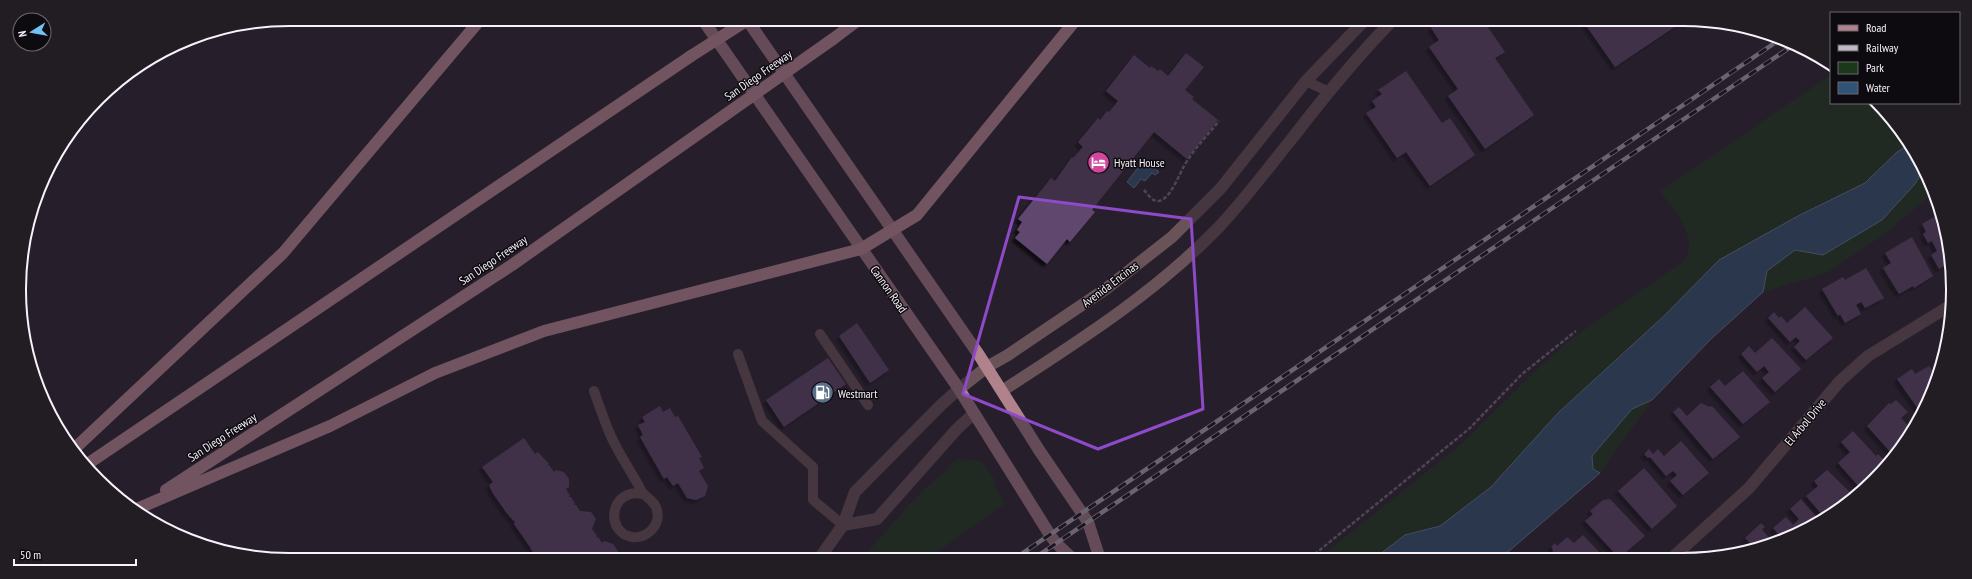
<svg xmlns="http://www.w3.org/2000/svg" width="1972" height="579" viewBox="0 0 1972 579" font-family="'PT Sans Narrow',sans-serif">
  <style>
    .green { fill: #1a391a }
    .water { fill: #315476; stroke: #6c839e }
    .building { fill: #5e476e; filter: url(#shadow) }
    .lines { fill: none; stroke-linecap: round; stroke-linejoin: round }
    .path { stroke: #7d7681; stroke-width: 2.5; stroke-dasharray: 4 2; stroke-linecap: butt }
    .service { stroke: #6a5358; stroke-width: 10 }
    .minor { stroke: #6a5358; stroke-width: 12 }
    .tertiary { stroke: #6a5358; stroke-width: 12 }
    .primary { stroke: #b0828c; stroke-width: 12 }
    .motorway { stroke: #cc94a1; stroke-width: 12 }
    .rail-casing { stroke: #beb9c3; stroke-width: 4.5 }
    .rail { stroke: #0e0b10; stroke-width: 3; stroke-dasharray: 9; stroke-linecap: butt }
    .motorway-bridge { stroke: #cc94a1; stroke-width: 12 }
    .marked { fill: none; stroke: #8e4ac8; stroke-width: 3; stroke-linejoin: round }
    .labels { text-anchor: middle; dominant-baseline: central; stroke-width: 3; stroke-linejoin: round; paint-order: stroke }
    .street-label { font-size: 12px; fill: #f7f2fb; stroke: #0e0b10 }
    .poi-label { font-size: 12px; fill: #f7f2fb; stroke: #0e0b10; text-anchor: start }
    .rim { fill: none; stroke: #f7f2fb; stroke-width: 2 }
  </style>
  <defs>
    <filter id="shadow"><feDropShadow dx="-3.5" dy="3.5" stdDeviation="1" flood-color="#0009"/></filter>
  </defs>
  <rect width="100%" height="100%" fill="#271f2c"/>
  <path class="green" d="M1831,75V103H1878L1907,139L1934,192L1883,235L1826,273L1763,292L1712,338L1652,400L1600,473L1502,558H1319L1464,442L1527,379L1568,342L1605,315L1683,262C1701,238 1674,211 1660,191Z
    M960,459L981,461L996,482L993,484L1005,503L927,559H862C890,526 915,496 949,468L947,466Z"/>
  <path class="water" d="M1910,144L1926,174H1921L1915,184L1882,220L1823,255L1795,250L1767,271L1763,292L1712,338L1652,400L1632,409L1592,456L1593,469L1600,473L1509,551L1494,558H1375L1405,535L1440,526L1491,487L1558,413L1665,315L1719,260L1798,216L1865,183L1897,152Z
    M1144,160L1159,172L1155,175L1152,173L1145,181L1141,179L1134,188L1127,182Z"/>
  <path class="building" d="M1438,23H1485L1505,52L1495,58L1534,115L1485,149L1448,96L1458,89L1429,47L1439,40L1431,28Z
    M1585,24H1679L1615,67Z
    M1186,53L1204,67L1185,90L1194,97L1192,99L1218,120L1187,159L1154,132L1092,210L1095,212L1070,242L1067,239L1047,264L1015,238L1020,232L1017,230L1022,222L1018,219L1051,178L1055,181L1072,157L1073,158L1083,147L1078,142L1098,118L1100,120L1107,111L1109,112L1118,101L1106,91L1134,55L1150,68L1151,66L1158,71L1160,69L1168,76Z
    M1406,71L1442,123L1450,118L1475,155L1430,186L1406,152L1397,158L1366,113L1376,107L1372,101L1382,94L1378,90Z
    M1941,213L1948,237L1950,263L1939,269L1931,255L1937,251L1932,241L1928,243L1923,234L1926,232L1922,224Z
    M1912,237L1933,276L1914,288L1913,286L1899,294L1883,268L1891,263L1885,253Z
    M1866,268L1884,298L1865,308L1861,302L1856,305L1861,314L1845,323L1840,314L1838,316L1822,289L1843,277L1845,280Z
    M1805,307L1833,338L1806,360L1794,347L1800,341L1796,337L1790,342L1768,318L1774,312L1779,318L1781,316L1787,323Z
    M857,323L889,370L870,383L839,336Z
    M1772,338L1801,369L1775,392L1762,378L1769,372L1764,366L1757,372L1741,354L1749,346L1755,353Z
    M828,358L846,384L784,427L766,400Z
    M1929,366L1935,375L1921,413L1897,379L1912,369L1915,374Z
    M1743,371L1770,402L1743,424L1710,387L1719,379L1725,386Z
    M1896,400L1908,412L1901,418L1912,430L1893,455L1867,426L1889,403L1891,404Z
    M1701,403L1710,407L1712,406L1740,437L1713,459L1673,412L1679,407L1687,416Z
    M660,406L663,412L670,408L675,417L678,416L702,457L699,458L704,468L699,471L708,486L705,496L696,500L687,498L678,483L673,486L667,477L664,479L640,437L643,435L638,425L645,422L642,417Z
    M1853,431L1876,456L1878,454L1887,463L1861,489L1838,463L1850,452L1841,442Z
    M524,438L535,454L538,452L549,464L547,465H549L554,472L556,470L564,472L569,479V487L566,489L570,496L568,497H571L575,504L574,505H576L580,511L591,512L596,519L592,529L597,536L596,538L598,537L602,543L604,541L613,544L618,551L617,559L539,560L530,548L532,547H530L514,524L515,522L509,516V514L508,515L492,492L489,485L493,482L482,467Z
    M1681,441L1709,473L1683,495L1670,481L1677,475L1673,471L1666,476L1650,457L1648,458L1644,454L1649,449L1653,454L1658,449L1664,456Z
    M1644,468L1677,506L1652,529L1618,491Z
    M1827,470L1853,495L1824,517L1806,496L1818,486L1814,481Z
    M1610,499L1645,536L1619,558L1585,521L1593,514L1590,511L1603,500Z
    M1801,499L1819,520L1802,532L1782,538L1773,528L1786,517L1793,525L1799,519L1790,509Z
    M1761,523L1765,527L1762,529L1764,532L1772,541L1744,550L1751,544L1745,538Z
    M1583,535L1602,555L1604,554L1607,558H1558L1552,550L1553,549L1551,547L1555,543L1557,546L1567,537L1574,543Z"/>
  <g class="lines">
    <path class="path" d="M1144,190C1148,194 1152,202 1159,201C1170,199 1179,175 1184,166C1193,150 1207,136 1219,121
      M1310,558L1470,428L1522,374L1576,331"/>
    <path class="service" d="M1306,81L1329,92
      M820,334L868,405
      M738,354L762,421L813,467V500L843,525
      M594,391C599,405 604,420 610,434C618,453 631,471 641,490C645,498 655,500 657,510C661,525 647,539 632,537C604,532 610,487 643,494"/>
    <path class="minor" d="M843,525L877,519L956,430L974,413
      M1672,558L1749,488L1840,381L1868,356L1951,305
      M819,559L843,525L855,492L941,405L959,389"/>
    <path class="tertiary" d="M959,389L987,367L1008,355L1107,288L1172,237L1221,188L1306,81L1362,23
      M1002,391C1079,341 1155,293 1219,227C1246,198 1269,167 1294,136C1324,97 1356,58 1390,23"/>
    <path class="primary" d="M703,20L959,389L1050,535L1056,543L1073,559
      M748,21L979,355L1039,450L1088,522L1100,559"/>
    <path class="motorway" d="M833,39L857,21
      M73,450L283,253L480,20
      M86,465L691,56
      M166,490L512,265L725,115
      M139,508L330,426L435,373L544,331L861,249L917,215L1074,22"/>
    <defs>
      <path id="rail" d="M1014,559L1782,38
        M1033,559L1795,44"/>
    </defs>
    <use href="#rail" class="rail-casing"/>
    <use href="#rail" class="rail"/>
    <path class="motorway-bridge" d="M691,56L746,21
      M725,115L833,39"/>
  </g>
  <path d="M0 0H1972V579H0ZM1019,197L1191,219L1203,409L1098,449L963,394Z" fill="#271f2c" fill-opacity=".55" fill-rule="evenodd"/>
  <path class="marked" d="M1019,197L1191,219L1203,409L1098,449L963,394Z"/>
  <defs>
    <symbol id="hotel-disc" viewBox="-11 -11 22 22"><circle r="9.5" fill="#d1479c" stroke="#0e0b10"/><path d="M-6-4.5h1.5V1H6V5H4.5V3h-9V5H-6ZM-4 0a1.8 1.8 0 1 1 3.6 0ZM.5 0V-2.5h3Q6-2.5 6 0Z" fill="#fff"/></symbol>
    <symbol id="fuel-disc" viewBox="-11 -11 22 22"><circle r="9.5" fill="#5c6f8a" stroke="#0e0b10"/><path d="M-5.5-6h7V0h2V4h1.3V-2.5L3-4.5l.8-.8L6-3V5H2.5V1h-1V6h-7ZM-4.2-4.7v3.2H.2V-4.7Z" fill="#fff"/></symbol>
  </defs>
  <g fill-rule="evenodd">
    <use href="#hotel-disc" x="1086" y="150" width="25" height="25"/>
    <use href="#fuel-disc" x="810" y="380" width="25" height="25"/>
  </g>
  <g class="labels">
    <g class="street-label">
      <text transform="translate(758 75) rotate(-35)">San Diego Freeway</text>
      <text transform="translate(493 260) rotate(-34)">San Diego Freeway</text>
      <text transform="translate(1110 284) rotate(-37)">Avenida Encinas</text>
      <text transform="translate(889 289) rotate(55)">Cannon Road</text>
      <text transform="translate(1805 422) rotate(-50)">El Arbol Drive</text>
      <text transform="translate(222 437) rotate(-33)">San Diego Freeway</text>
    </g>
    <g class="poi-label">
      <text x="1114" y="162">Hyatt House</text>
      <text x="838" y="393">Westmart</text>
    </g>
  </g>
  <path d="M0 0H1972V579H0ZM289 26H1683A263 263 0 0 1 1946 289V290A263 263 0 0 1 1683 553H289A263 263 0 0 1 26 290V289A263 263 0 0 1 289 26Z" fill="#211d23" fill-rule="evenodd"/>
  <path class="rim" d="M289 26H1683A263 263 0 0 1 1946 289V290A263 263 0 0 1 1683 553H289A263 263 0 0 1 26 290V289A263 263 0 0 1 289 26Z"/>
  <rect x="1830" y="12" width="130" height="92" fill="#0e0b10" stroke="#6b676e"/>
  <rect x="1838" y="25" width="20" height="6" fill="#b0828c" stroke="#6b676e"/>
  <text x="1866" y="32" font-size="12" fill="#f7f2fb">Road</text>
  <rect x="1838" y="45" width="20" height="6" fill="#beb9c3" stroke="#6b676e"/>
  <text x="1866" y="52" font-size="12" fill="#f7f2fb">Railway</text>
  <rect x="1838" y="62" width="20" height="12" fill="#1a391a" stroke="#6b676e"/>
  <text x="1866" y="72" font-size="12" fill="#f7f2fb">Park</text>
  <rect x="1838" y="82" width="20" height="12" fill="#315476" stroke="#6b676e"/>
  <text x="1866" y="92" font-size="12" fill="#f7f2fb">Water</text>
  <g transform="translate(32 32) rotate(259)"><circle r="19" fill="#0e0b10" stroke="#6b676e"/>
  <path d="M0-3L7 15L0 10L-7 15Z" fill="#72c1f5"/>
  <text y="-6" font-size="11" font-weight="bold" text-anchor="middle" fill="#f7f2fb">N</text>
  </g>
  <path d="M14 559v6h122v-6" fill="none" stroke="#f7f2fb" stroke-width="2"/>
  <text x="20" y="559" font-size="12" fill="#f7f2fb" stroke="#0e0b10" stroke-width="3" paint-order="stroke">50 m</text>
</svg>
